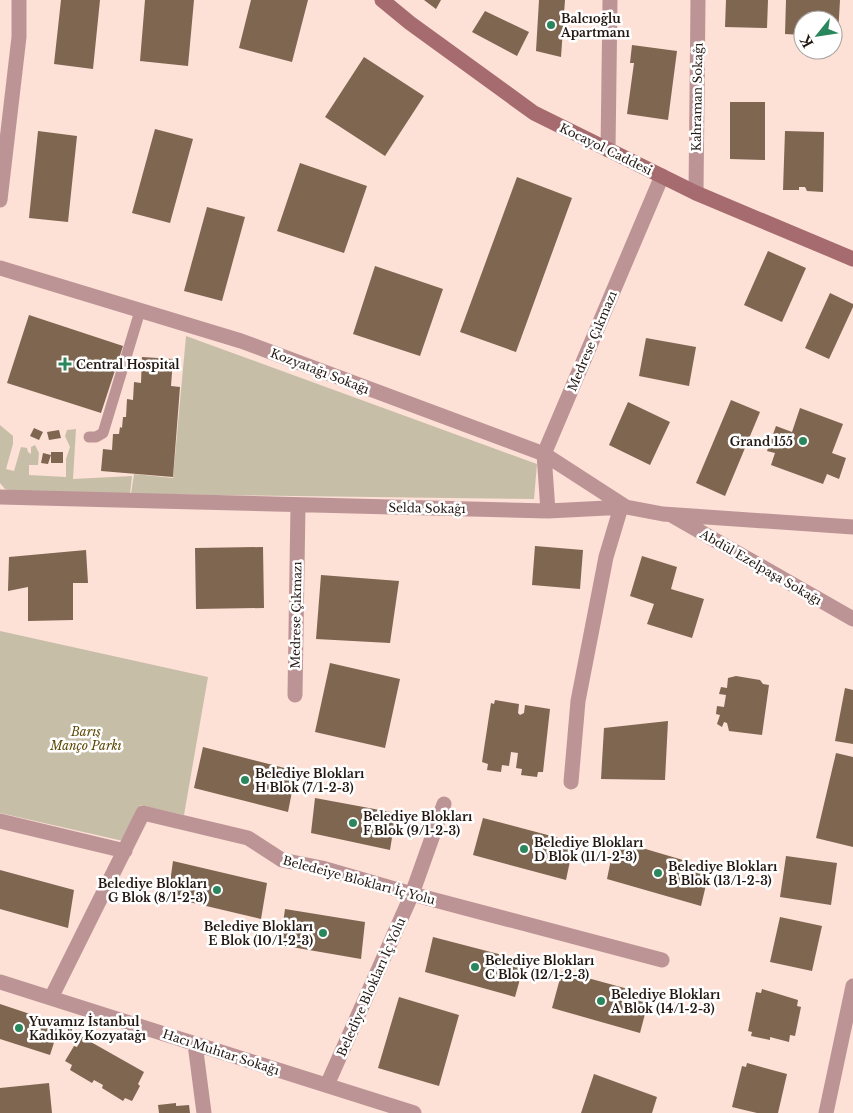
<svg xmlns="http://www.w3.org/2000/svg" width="853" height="1113" viewBox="0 0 853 1113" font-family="'Libre Baskerville',serif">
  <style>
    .green { fill: #c7bea8 }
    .building { fill: #7e6651 }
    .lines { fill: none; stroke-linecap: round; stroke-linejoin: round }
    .lane { stroke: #bd9496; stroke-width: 11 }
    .street { stroke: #bd9496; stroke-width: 15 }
    .secondary { stroke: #a66b6f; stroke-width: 15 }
    .poi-dot { fill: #2a865d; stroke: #fff; stroke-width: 2 }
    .labels { text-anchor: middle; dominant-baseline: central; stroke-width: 5; stroke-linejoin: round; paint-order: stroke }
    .poi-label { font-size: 12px; font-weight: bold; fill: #231712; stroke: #fff; text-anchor: start }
    .street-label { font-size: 12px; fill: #231712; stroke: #fff }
    .park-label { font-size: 12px; font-style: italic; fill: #5d4704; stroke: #fff }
  </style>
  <rect width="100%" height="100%" fill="#fde0d6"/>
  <path class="green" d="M186,336L537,464L534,499L131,494L134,474L173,478Z
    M0,425L13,436V444L6,469L14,471L21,447L27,448L28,452L31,454V447L35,445L39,453L38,465H29V475L66,477V459L70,447L65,436L67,430L76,429L73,479L132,476L130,494L17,492L5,489L0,483Z
    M0,631L208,677L184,815L140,805L123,841L0,813Z"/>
  <path class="building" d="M61,0H100L93,69L54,64Z
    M145,0H194L188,66L140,61Z
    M251,0H308L292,62L239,48Z
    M424,0H441L436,9Z
    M539,0H565L561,57L536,51Z
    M726,0H768L767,28L725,27Z
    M786,0H840L838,36H833V20H803V35L785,34Z
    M485,11L529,32L517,56L472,32Z
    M632,45L677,51L668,120L627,114L634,63H630Z
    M364,57L424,96L385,156L325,117Z
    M730,102H765V160L730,159Z
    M155,129L193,139L170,223L132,213Z
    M38,131L77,136L68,222L29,218Z
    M785,131L824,132L823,192L807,191L805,187H799V190H783Z
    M300,163L367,186L344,253L277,231Z
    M517,177L572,198L516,352L460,332Z
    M207,207L245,217L222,301L184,291Z
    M768,251L806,268L782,322L744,305Z
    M375,266L443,289L420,356L353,334Z
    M830,293L853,304V307L829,359L805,348Z
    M29,315L123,346L101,413L7,383Z
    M646,338L696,347L689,386L639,376Z
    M142,357L173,359L171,386L180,387L173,477L101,471L103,449L112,450L113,434H119L120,427L122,428L123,417H126L127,399L133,400L134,382L141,383Z
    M731,400L760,412L725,496L696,483Z
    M628,402L670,422L650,465L609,445Z
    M800,408L843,424L832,453L846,458L839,479L827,474L823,484L771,465L775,453L767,451L776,426L792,432Z
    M34,428L43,432L39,440L30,436Z
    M59,430L61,438L49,440L47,432Z
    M51,452H63V463H51V455L48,464L41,463L43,453L51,455Z
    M535,546L583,550L580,589L532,585Z
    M263,547L264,608L196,609L195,548Z
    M86,550L88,583H73V620L28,621V587L8,591L9,557Z
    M642,556L677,567L671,589L704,599L692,638L647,624L654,604L630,596Z
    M321,575L399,581L390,643L316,639Z
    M330,663L400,679L385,748L315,732Z
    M736,676L760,680L763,684L769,685L762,735L729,731L727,723L724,722L722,727L717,724L720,715L716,714L717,706L724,707L726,695L719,694L721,687L727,688L728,678Z
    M845,688L853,690V744L835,741Z
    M495,700L519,704L518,713L520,715L524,713L525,705L550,709L543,772H538L537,777L521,775L522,769L516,768L518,753L511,752L509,766L502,765L501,772L487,770L488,764L482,762L491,703L494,704Z
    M668,721L665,780L601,779L604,728Z
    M203,747L296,771L288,812L194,788Z
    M836,753L853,757V847L816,838Z
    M315,798L396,813L390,850L311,833Z
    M483,818L574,842L566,880L473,855Z
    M615,840L710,868L701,906L607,879Z
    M786,856L837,863L831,905L780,897Z
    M173,861L267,883L261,919L168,897Z
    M0,870L74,890L68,928L0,909Z
    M285,909L365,922L361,959L280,945Z
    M780,917L822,926L812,971L770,962Z
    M433,937L525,961L515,997L425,972Z
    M562,971L650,995L640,1033L552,1008Z
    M762,989L798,1000L797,1006L801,1007L795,1036L790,1035L789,1042L770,1037V1040L751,1036L752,1032L748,1031L756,992L761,993Z
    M399,997L459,1015L439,1086L378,1068Z
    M0,1004L60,1024L50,1055L0,1039Z
    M82,1037L144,1072L138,1084L140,1086L132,1101L125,1098L123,1101L102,1088L103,1085L94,1080L92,1083L70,1070L72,1065L65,1061L74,1046L77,1047Z
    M747,1063L787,1074L778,1113H757L732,1107L742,1066L746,1067Z
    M594,1074L657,1097L652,1113H581Z
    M49,1083L52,1113H0V1088Z
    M176,1103V1106L189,1105L190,1113H159L158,1105Z"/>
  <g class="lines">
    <path class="lane" d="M89,437H96L103,433L140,311"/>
    <path class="street" d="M608,150L610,0
      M696,193L698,0
      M0,200L19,37V0
      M0,268L241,341L544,454L626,507
      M0,497L548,511L626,507L663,514L853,527
      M548,511L544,454L662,176
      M673,516L853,619
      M295,695L298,505
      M571,782L578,701L606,557L621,507
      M0,821L125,851
      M0,982L414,1113
      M51,998L143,813L248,838L282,860L322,868L412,894L662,960
      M195,1044L204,1113
      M327,1085L412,894L444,804
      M826,1113L853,986"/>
    <path class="secondary" d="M382,0L410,23L534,113L696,193L853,259"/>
  </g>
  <g class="poi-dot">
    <circle cx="551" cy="25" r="5"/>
    <path d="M62.5 356.5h5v5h5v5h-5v5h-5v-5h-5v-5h5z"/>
    <circle cx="803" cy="441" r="5"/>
    <circle cx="245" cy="780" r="5"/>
    <circle cx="353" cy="823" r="5"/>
    <circle cx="524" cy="849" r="5"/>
    <circle cx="658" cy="873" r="5"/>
    <circle cx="217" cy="890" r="5"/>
    <circle cx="323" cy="933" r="5"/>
    <circle cx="475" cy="967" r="5"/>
    <circle cx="601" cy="1001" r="5"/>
    <circle cx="19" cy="1028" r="5"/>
  </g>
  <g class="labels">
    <g class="poi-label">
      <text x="561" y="18">Balcıoğlu<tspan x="561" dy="14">Apartmanı</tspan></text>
      <text x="76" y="364">Central Hospital</text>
      <text x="793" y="441" text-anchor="end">Grand 155</text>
      <text x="255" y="773">Belediye Blokları<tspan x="255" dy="14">H Blok (7/1-2-3)</tspan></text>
      <text x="363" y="816">Belediye Blokları<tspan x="363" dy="14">F Blok (9/1-2-3)</tspan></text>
      <text x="534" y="842">Belediye Blokları<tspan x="534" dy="14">D Blok (11/1-2-3)</tspan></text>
      <text x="668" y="866">Belediye Blokları<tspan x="668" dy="14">B Blok (13/1-2-3)</tspan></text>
      <text x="207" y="883" text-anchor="end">Belediye Blokları<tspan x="207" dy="14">G Blok (8/1-2-3)</tspan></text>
      <text x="313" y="926" text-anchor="end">Belediye Blokları<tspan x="313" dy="14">E Blok (10/1-2-3)</tspan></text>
      <text x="485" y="960">Belediye Blokları<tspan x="485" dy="14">C Blok (12/1-2-3)</tspan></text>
      <text x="611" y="994">Belediye Blokları<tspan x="611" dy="14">A Blok (14/1-2-3)</tspan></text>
      <text x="29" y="1021">Yuvamız İstanbul<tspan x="29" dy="14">Kadıköy Kozyatağı</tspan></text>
    </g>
    <g class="street-label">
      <text transform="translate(697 97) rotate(-89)">Kahraman Sokağı</text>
      <text transform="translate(606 149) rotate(26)">Kocayol Caddesi</text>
      <text transform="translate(592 341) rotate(-67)">Medrese Çıkmazı</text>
      <text transform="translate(320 371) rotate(21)">Kozyatağı Sokağı</text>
      <text transform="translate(427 508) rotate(1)">Selda Sokağı</text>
      <text transform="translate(761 567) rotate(30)">Abdül Ezelpaşa Sokağı</text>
      <text transform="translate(296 615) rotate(-89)">Medrese Çıkmazı</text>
      <text transform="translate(359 880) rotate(15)">Beledeiye Blokları İç Yolu</text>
      <text transform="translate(371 987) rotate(-66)">Belediye Blokları İç Yolu</text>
      <text transform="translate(221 1052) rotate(18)">Hacı Muhtar Sokağı</text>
    </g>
    <g class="park-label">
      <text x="86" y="731">Barış<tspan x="86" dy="14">Manço Parkı</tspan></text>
    </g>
  </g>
  <g transform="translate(818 35) rotate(240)"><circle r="24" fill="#ffffff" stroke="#a7a2a0"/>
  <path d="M0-4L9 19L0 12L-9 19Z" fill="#2a865d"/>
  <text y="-8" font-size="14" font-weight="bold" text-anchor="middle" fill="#231712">K</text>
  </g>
</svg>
